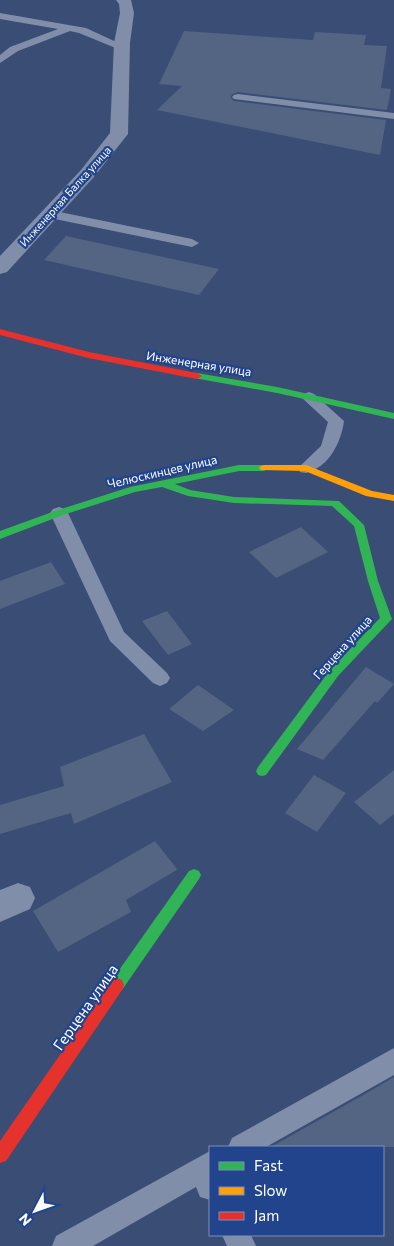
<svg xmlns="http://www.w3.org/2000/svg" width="394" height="1246" viewBox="0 0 394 1246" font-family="Commissioner,sans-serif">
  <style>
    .building { fill: #546483 }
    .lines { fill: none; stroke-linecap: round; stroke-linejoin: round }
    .lane { fill: #818ea9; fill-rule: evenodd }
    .street { fill: #818ea9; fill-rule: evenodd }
    .fast { fill: #30b455; fill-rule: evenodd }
    .slow { fill: #ff9f0a; fill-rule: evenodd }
    .jam { fill: #e5322d; fill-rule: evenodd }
    .labels { text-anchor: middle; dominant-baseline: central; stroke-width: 4.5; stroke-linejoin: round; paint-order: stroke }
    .far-street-label { font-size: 11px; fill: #fff; stroke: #22448d }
    .street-label { font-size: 12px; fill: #fff; stroke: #22448d }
    .near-street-label { font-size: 15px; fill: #fff; stroke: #22448d }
  </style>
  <rect width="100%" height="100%" fill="#3a4d74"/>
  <path class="building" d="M184,31L313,40L315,32L366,35L364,45L387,46L381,88L391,89L387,110L238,92L233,94L230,97L234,101L386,120L380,155L157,110L182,86L159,84Z
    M66,236L219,269L199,295L44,260Z
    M301,527L328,552L276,578L249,552Z
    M51,562L65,584L0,609V581Z
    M167,611L192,644L168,655L142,621Z
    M366,667L394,684L377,703L375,701L323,760L297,749Z
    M198,685L234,710L203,731L169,709Z
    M144,734L172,782L74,824L71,813L0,834V805L64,786L60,767Z
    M394,770V814L380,825L354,802Z
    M314,775L346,793L317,832L285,813Z
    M155,841L177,869L175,871L126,900L131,912L58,952L33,911Z
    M394,1077V1147H271L365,1094Z"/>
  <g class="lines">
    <path class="lane" d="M0,13L86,28L127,47L122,50L118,49L79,33L70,31L18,51L0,63V55L10,47L58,29L0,19Z
      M238,94L394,113V119L234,99L232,97L234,95Z
      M50,210L192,239L199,243L192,247L45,217L44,214Z
      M309,392L314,394L344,421C341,443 329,467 306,473L300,472L298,468L321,446L328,422L301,397L304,394Z
      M59,507L65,509L68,513L124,632L167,673L170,678L167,683L160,686L153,683L110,641L50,513L53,509Z
      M394,1048V1075L266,1147H228L232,1138Z
      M210,1151V1200L200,1197L196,1187L93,1246H52L56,1236Z
      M222,1235H251L256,1246H227Z"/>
    <path class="street" d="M116,0H131L134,13L130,43L128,134L93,178L7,272L0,274V256L81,170L110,133L114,43L120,13L119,4Z
      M18,883L30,887L35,898L30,909L0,922V890Z"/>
    <path class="fast" d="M197,373L277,387L394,413V419L277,393L194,378L192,376Z
      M239,465H264L269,468L264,471H239L175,484L190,490L234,497L339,501L364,525L378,581L392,619L338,676L266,775L262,776L258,775L256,771L258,767L330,670L380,618L368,581L354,526L332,506L234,503L188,496L162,487L135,492L63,515L0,539V531L55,511L130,487Z
      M194,869L199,871L201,875L199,879L122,990L117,992L112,990L110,985L112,980L189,871Z"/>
    <path class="slow" d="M264,465H306L372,491L394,495V501L366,496L305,471L261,470L259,468L261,466Z"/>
    <path class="jam" d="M0,329L89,352L197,373L202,376L197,379L88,358L0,335Z
      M117,978L122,980L124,985L122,990L6,1161L0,1163V1141L112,980Z"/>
  </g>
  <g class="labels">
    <g class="far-street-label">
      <text transform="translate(65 196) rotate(-48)">Инженерная Балка улица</text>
    </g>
    <g class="street-label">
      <text transform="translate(199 363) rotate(9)">Инженерная улица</text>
      <text transform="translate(162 471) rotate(-13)">Челюскинцев улица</text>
      <text transform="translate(342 647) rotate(-48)">Герцена улица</text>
    </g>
    <g class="near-street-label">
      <text transform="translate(85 1007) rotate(-55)">Герцена улица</text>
    </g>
  </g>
  <rect x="209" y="1146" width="175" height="90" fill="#22448d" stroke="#7a8fbb"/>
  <rect x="219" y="1162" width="25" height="8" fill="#30b455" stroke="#7a8fbb"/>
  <text x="254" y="1171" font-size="15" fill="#ffffff">Fast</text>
  <rect x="219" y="1187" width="25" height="8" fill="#ff9f0a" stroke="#7a8fbb"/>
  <text x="254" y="1196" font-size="15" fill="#ffffff">Slow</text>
  <rect x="219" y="1212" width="25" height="8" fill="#e5322d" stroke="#7a8fbb"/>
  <text x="254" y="1221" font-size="15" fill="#ffffff">Jam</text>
  <g transform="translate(35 1211) rotate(229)" stroke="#22448d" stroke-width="4" paint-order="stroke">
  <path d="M0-4L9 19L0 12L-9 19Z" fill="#ffffff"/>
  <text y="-8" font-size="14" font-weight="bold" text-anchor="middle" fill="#ffffff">N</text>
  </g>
</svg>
